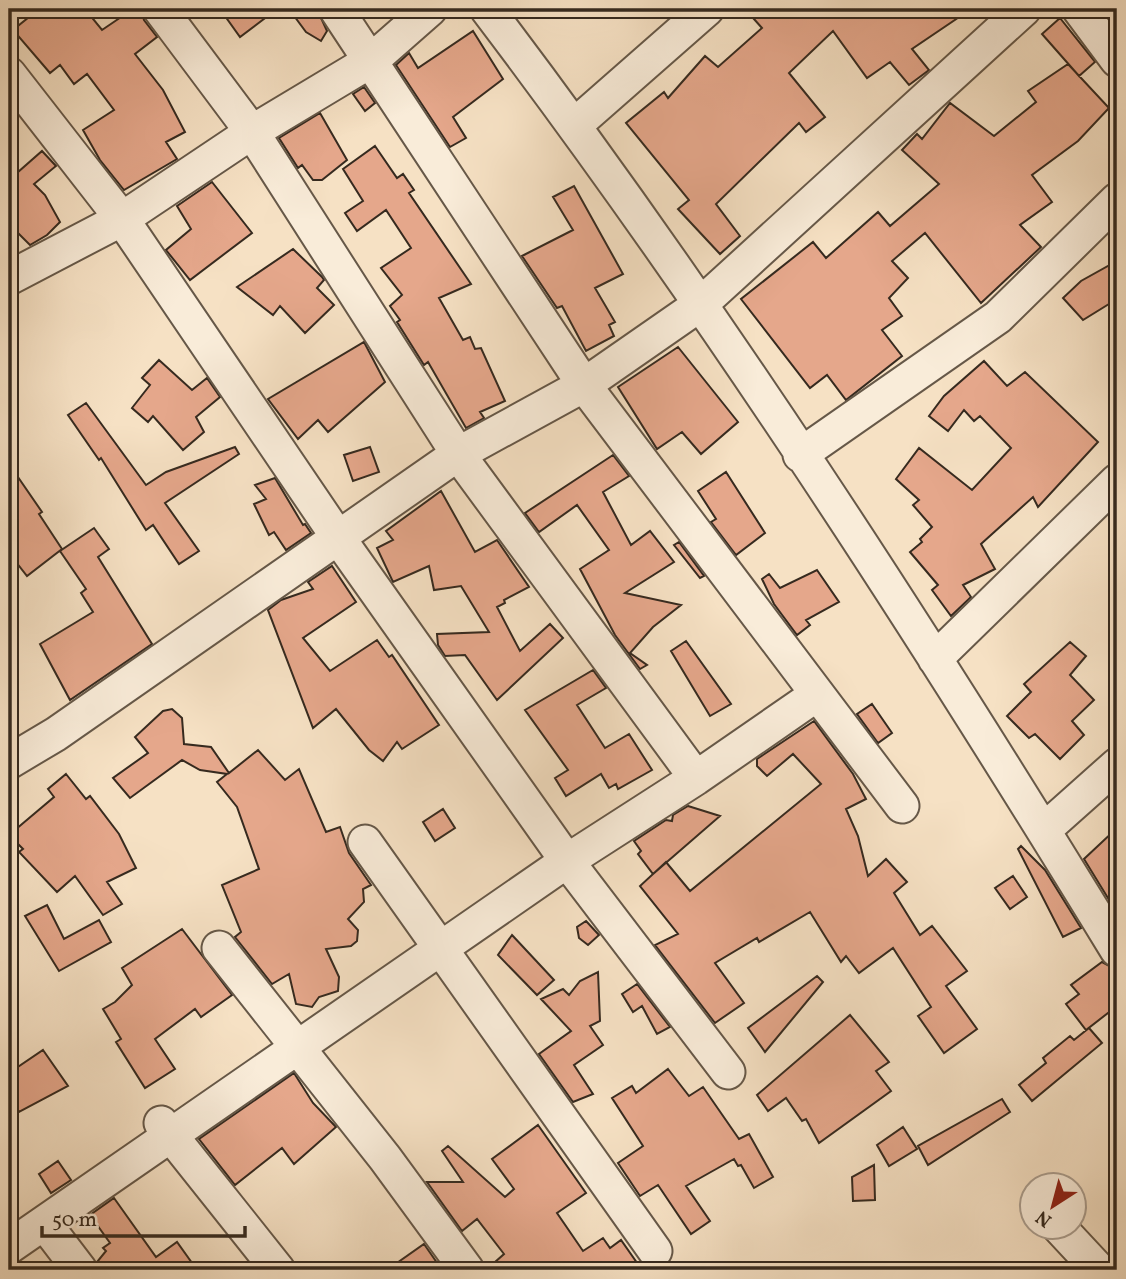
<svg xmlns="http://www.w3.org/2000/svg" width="1126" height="1279" viewBox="0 0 1126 1279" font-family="Vollkorn,serif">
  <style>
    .building { fill: #e5a78b; stroke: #362a1f; stroke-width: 2 }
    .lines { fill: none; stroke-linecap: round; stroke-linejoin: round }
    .minor-casing { stroke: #665848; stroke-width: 37 }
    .minor { stroke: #f9ecd9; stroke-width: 33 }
  </style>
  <rect width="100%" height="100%" fill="#f6e1c4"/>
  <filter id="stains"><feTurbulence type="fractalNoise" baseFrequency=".00286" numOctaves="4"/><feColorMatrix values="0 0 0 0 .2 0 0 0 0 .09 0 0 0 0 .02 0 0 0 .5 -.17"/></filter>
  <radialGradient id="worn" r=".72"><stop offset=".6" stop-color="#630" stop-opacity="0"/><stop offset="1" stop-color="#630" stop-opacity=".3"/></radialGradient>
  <path class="building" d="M39,9H85L102,30L133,9H141L144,20L157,37L135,54L163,90L185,132L166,142L177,159L124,190L100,160L83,130L114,110L87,74L74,84L60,65L50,73L13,30Z
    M220,9H277L240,37Z
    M289,9H317L327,31L321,41L306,32Z
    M745,9H971L912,49L929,70L909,85L890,62L867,78L833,31L789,73L825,117L806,132L799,123L716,204L740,236L720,254L678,209L689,200L626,123L664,92L668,98L705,56L718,67L762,28Z
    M1060,18L1095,62L1079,76L1042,34Z
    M473,31L503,79L453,117L466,138L450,147L396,65L409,53L418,68Z
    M1068,64L1109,108L1078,141L1032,175L1052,202L1020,225L1041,247L981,303L925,233L892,261L908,278L889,298L902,316L882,330L902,356L846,400L827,375L810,388L741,299L813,242L826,258L878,212L890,226L939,184L902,150L917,134L922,139L950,103L994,136L1036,102L1028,91Z
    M364,87L375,103L365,111L353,94Z
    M320,113L347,160L322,180H313L302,165L298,168L279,138Z
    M375,146L397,178L403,174L414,190L409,193L471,284L439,298L463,340L470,337L475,349L481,348L505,401L480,412L484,418L466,428L428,362L424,365L397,322L400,320L390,306L402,295L381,268L411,248L386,210L357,231L345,213L363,201L343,169Z
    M42,151L56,166L34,184L45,195L60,222L47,235L30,245L9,224V180Z
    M212,182L252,233L190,280L166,250L191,229L177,206Z
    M574,186L623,274L595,288L615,322L609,325L614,336L586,351L562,306L557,308L522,256L573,230L553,197Z
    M293,249L322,277L324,280L317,288L334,305L305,333L280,306L273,315L237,287Z
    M1117,261V299L1083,320L1063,298L1081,281Z
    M364,342L385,382L328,432L318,420L298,439L268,399Z
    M678,347L738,422L701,454L682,432L657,449L618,387Z
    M159,360L192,390L207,378L220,397L196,417L204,432L183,450L153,416L148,422L132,408L150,385L142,378Z
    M984,361L1007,386L1025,372L1098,442L1038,507L1033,497L981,544L995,569L963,585L971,597L951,616L932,590L938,585L910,552L922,542L920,539L932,527L913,505L919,500L896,479L919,448L972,490L1011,448L980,416L974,421L964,410L948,431L929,416L944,396Z
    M86,403L146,485L166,472L235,447L239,454L165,503L199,551L179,564L153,525L146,530L101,458L99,460L68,415Z
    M370,447L379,472L353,481L344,455Z
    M613,455L629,476L603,492L631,545L650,531L674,562L625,593L681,605L653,627L630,653L647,665L640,669L615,635L580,569L609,550L577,505L539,532L525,513Z
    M9,464L42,512L39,514L62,549L27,576L9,553Z
    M726,472L765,533L736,555L711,522L716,519L698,491Z
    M275,478L303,525L305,524L311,533L286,550L274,532L269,535L254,504L266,499L255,485Z
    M441,491L475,552L497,540L529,587L504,600L505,603L497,607L520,651L550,624L563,638L497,700L465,655L445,656L438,645L437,634L489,632L461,586L434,590L429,566L393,582L377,548L393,540L386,531Z
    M94,528L109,549L98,557L152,644L70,700L40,644L93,612L81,593L86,589L60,551Z
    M679,542L704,576L700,578L674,545Z
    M332,566L356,602L303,638L330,671L377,640L389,657L392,655L439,725L402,749L397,742L383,761L369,750L336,709L313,728L268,610L281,600L313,589L308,582Z
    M817,570L839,602L806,620L810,625L797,635L774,604L762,579L769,574L780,588Z
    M686,641L731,704L710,716L671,651Z
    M1070,642L1086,656L1070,675L1094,700L1072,721L1084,735L1060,759L1035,734L1029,738L1007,716L1031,692L1024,684Z
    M593,670L606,688L577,705L605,748L629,734L652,770L618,789L616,784L609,788L601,774L566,796L555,778L568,770L525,710Z
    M872,704L892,733L878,743L857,714Z
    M172,709L182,718L184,744L211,747L229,773L258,750L285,780L299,769L326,832L340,827L349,853L371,885L363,889L364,902L348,919L358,930L357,941L351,946L326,949L339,977L338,991L319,997L312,1007L296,1004L289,974L272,984L235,937L241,932L222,885L259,869L237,807L217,782L227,774L200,770L182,760L130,798L113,778L148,753L135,737L163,711Z
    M814,721L853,774L866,799L846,809L858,836L868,876L886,859L907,882L894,893L920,935L932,926L967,971L946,986L977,1029L944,1053L918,1016L931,1007L893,948L859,973L846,956L841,962L810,912L759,942L757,938L715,963L744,1003L715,1023L655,945L678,934L640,886L666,862L690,891L821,784L793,754L767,776L757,766V759Z
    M66,774L86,799L90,796L119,834L136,868L107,882L122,904L103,915L75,876L57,892L19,852L23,849L9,835L54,797L48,789Z
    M688,806L720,816L653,874L638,854L641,851L634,841L666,820L672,821L673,815Z
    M443,809L455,828L435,841L423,822Z
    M1117,828V898L1111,903L1084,859Z
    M1021,846L1045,870L1081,928L1063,937L1018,849Z
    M1013,876L1027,897L1010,909L995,888Z
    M47,905L64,939L99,920L111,942L59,971L25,916Z
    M586,921L599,935L588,945L579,938L577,927Z
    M182,929L232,995L201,1017L195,1009L155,1039L175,1069L145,1088L116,1042L121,1039L103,1009L115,1002L132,985L122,968Z
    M512,935L554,980L537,995L498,955Z
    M1102,962L1117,970V1006L1086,1030L1066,1004L1079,994L1071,985Z
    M598,972L600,1021L590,1026L603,1045L574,1065L593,1094L573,1102L539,1054L571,1031L541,999L563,989L569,995L580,981Z
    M817,976L823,982L765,1052L748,1028Z
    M637,984L670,1027L657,1034L642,1006L633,1012L622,994Z
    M850,1015L889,1062L876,1071L891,1091L819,1143L806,1119L802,1121L786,1098L768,1111L757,1095Z
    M1089,1028L1102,1043L1032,1101L1019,1085L1046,1063L1043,1058L1070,1036L1074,1040Z
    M43,1050L68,1086L19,1112L9,1094V1073Z
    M668,1069L689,1096L703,1087L739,1139L749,1134L773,1177L754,1188L741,1165L738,1166L734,1159L686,1186L710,1221L691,1234L658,1185L640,1196L618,1163L643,1146L612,1098L632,1086L636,1093Z
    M294,1073L313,1103L336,1127L294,1164L282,1148L235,1185L199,1139Z
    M1002,1099L1010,1112L928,1165L918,1146Z
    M538,1125L586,1193L557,1213L583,1251L603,1238L610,1248L621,1240L642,1270H486L504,1254L477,1219L462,1231L427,1182H463L442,1151L448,1146L505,1197L514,1189L492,1159Z
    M903,1127L917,1149L889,1166L877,1145Z
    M58,1161L71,1180L51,1193L39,1174Z
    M874,1165L875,1200L853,1201L852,1177Z
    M114,1198L156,1257L177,1242L197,1270H99L97,1262L106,1251L103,1248L110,1243L90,1215Z
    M424,1244L442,1270H387Z"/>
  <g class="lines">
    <defs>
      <path id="minor" d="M160,9L252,132L458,454L696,778
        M336,9L584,385L902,806
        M487,9C715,310 920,628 1117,950
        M1079,9L1117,60
        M9,74L122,219L337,536L567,861L728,1072
        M575,125L707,9
        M9,278L122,219L252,132L372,60L430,9
        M800,455L998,317L1117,200
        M935,659L1117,481
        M9,762L56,734L458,454L584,385L702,303L1024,9
        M1044,830L1117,765
        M365,842L655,1251
        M219,948L385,1158L467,1270
        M161,1123L278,1270
        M1058,1226L1099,1270
        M48,1228L80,1270
        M9,1247L567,861L696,778L816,695"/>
    </defs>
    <use href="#minor" class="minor-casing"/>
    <use href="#minor" class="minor"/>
  </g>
  <rect width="1126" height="1279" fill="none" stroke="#f6e1c4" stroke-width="35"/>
  <rect x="10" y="10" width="1105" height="1258" fill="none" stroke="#362a1f" stroke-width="3.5"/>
  <rect x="18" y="18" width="1091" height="1244" fill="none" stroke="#362a1f" stroke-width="2"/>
  <g transform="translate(1053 1206) rotate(216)"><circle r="33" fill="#f9ecd9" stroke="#ab9e8f" stroke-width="2"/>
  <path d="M0-5L12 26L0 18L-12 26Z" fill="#8f2418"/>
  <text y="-10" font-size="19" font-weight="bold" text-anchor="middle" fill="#362a1f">N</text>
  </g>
  <path d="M42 1226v10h203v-10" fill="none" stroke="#362a1f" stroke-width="3.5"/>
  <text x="52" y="1226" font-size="21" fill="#362a1f" stroke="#f9ecd9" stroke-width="5" paint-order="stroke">50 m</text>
  <rect width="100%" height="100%" filter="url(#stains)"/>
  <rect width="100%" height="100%" fill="url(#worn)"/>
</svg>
